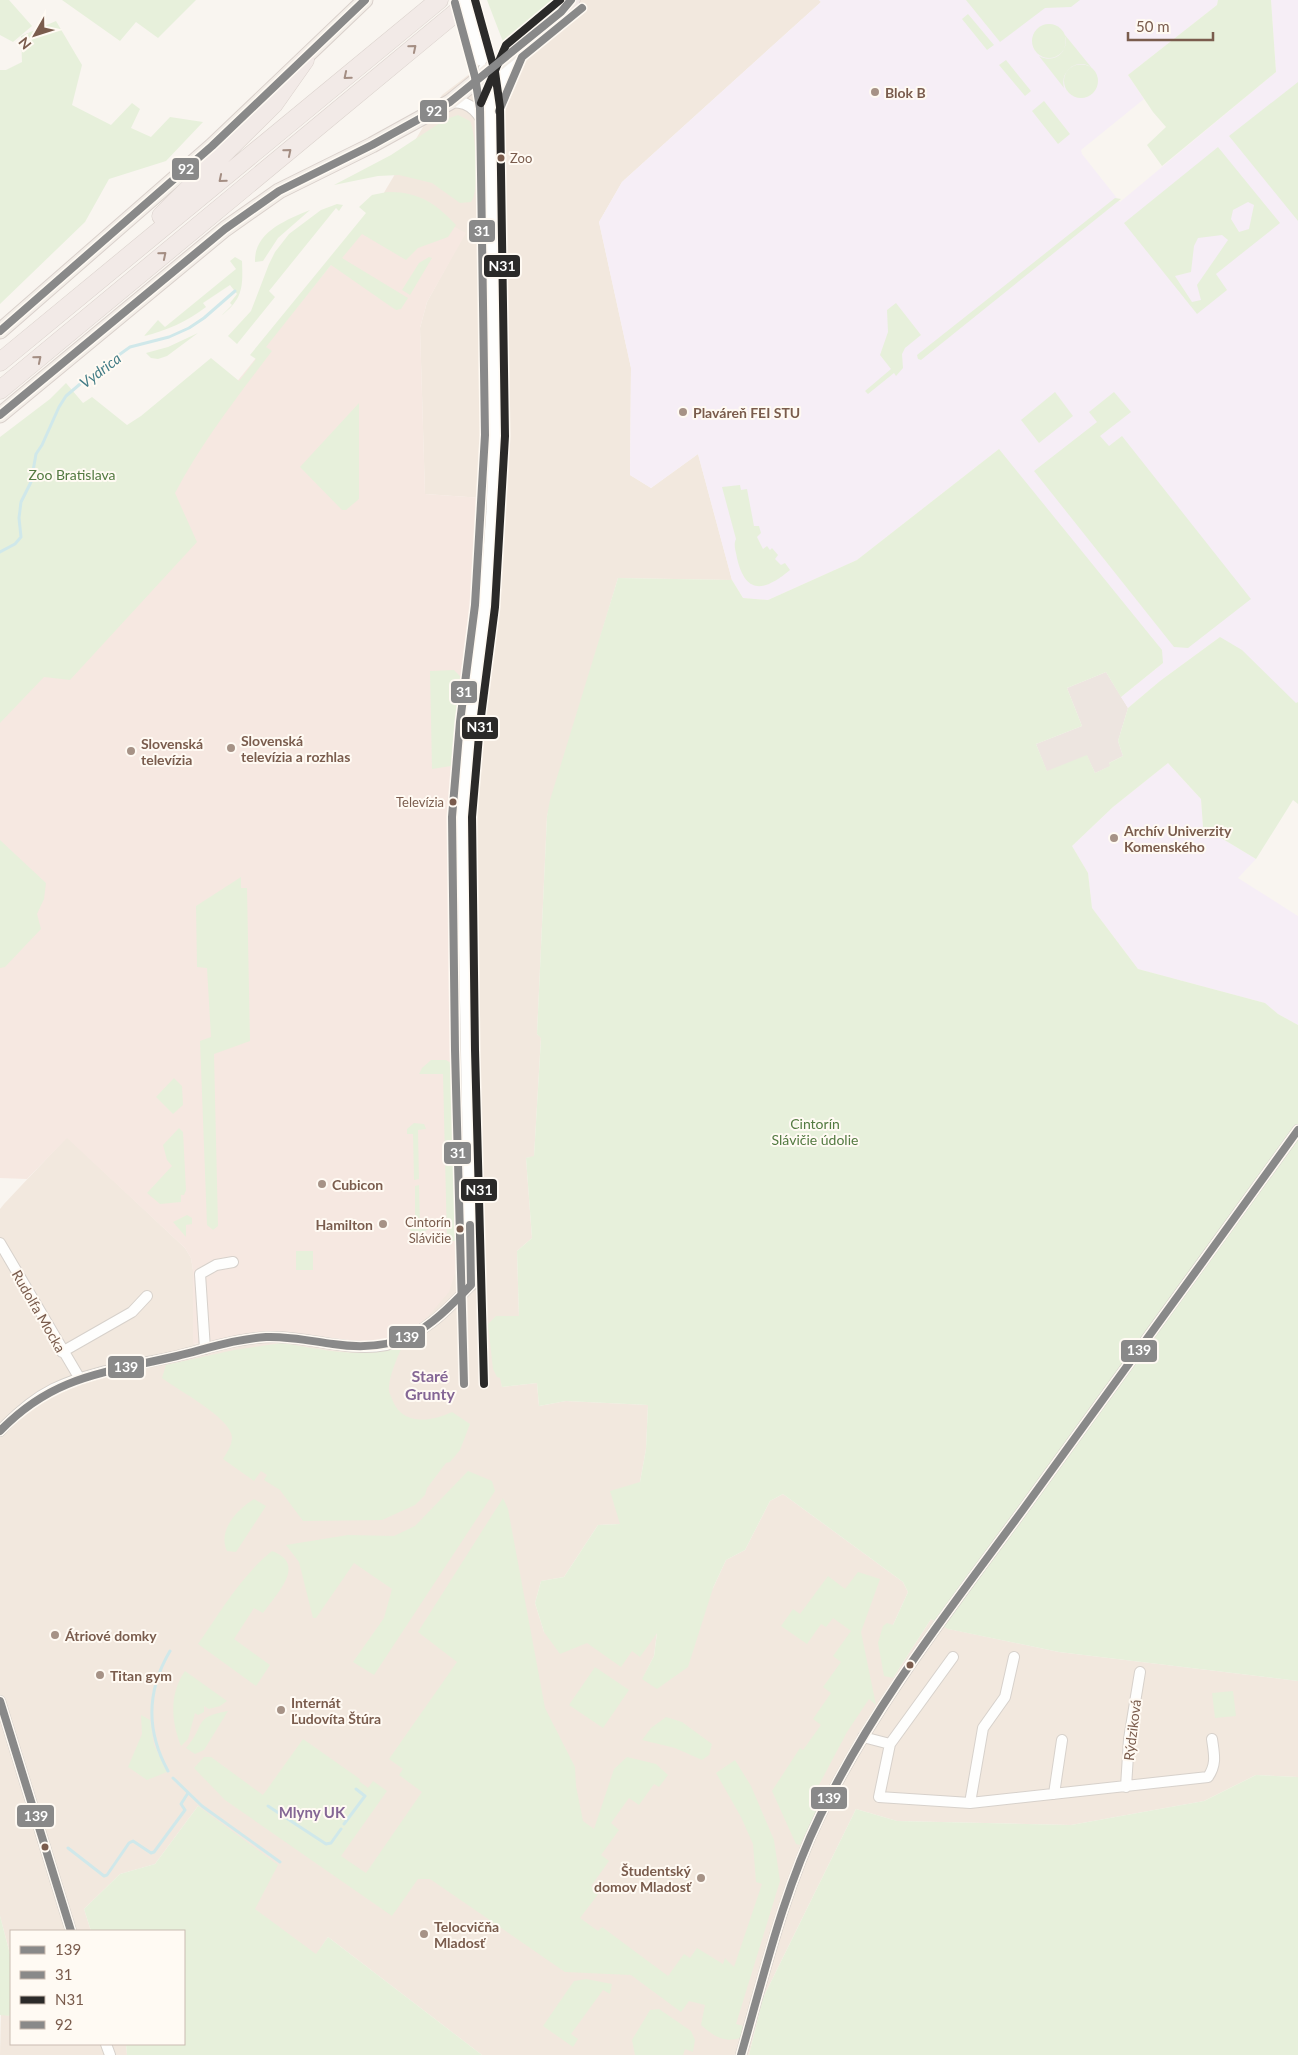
<svg xmlns="http://www.w3.org/2000/svg" width="1298" height="2055" viewBox="0 0 1298 2055" font-family="Lato,sans-serif">
  <style>
    .residential { fill: #f2e8de }
    .commercial { fill: #f6e8e1 }
    .industrial { fill: #ede5e0 }
    .education { fill: #f6eef6 }
    .green { fill: #e7f0db; fill-rule: evenodd }
    .lines { fill: none; stroke-linecap: round; stroke-linejoin: round }
    .stream { stroke: #d0e8ea; stroke-width: 3 }
    .minor-casing { stroke: #d7d1cb; stroke-width: 12 }
    .tertiary-casing { stroke: #d7d1cb; stroke-width: 13 }
    .primary-casing { stroke: #dad1cc; stroke-width: 17 }
    .motorway-casing { stroke: #dad1cc; stroke-width: 19 }
    .minor { stroke: #fefefd; stroke-width: 10 }
    .tertiary { stroke: #fefefd; stroke-width: 11 }
    .primary { stroke: #f3eee8; stroke-width: 15 }
    .motorway { stroke: #f2eae7; stroke-width: 18 }
    .tertiary-bridge-casing { stroke: #d7d1cb; stroke-width: 13; stroke-linecap: butt }
    .tertiary-bridge { stroke: #fefefd; stroke-width: 11 }
    .bus-1-casing { stroke: #fffaf3; stroke-width: 11 }
    .bus-2-casing { stroke: #fffaf3; stroke-width: 11 }
    .bus-3-casing { stroke: #fffaf3; stroke-width: 11 }
    .bus-4-casing { stroke: #fffaf3; stroke-width: 11 }
    .bus-1 { stroke: #898989; stroke-width: 8 }
    .bus-2 { stroke: #898989; stroke-width: 8 }
    .bus-3 { stroke: #2b2a29; stroke-width: 8 }
    .bus-4 { stroke: #898989; stroke-width: 8 }
    .oneway { stroke: #a48e83 }
    .poi-dot { fill: #a69286; stroke: #fffaf3; stroke-width: 2 }
    .bus-dot { fill: #7a5c4d; stroke: #fffaf3; stroke-width: 2 }
    .labels { text-anchor: middle; dominant-baseline: central; stroke-width: 4; stroke-linejoin: round; paint-order: stroke }
    .bus-label { font-size: 13px; fill: #7a5c4d; stroke: #fffaf3; text-anchor: end }
    .poi-label { font-size: 14px; font-weight: bold; fill: #7a5c4d; stroke: #fffaf3; text-anchor: start }
    .park-label { font-size: 14px; fill: #537a41; stroke: #fffaf3 }
    .street-label { font-size: 14px; fill: #7a5c4d; stroke: #fffaf3 }
    .water-label { font-size: 15px; font-style: italic; fill: #437c86; stroke: #fffaf3 }
    .neighbourhood-label { font-size: 15px; font-weight: bold; fill: #846695; stroke: #fffaf3 }
    .quarter-label { font-size: 16px; font-weight: bold; fill: #846695; stroke: #fffaf3 }
    .line-badge { stroke: #fffaf3; stroke-width: 2 }
    .badge-label { font-size: 14px; text-anchor: middle; font-weight: bold; fill: #fff }
  </style>
  <rect width="100%" height="100%" fill="#f9f5f0"/>
  <path class="residential" d="M569,0H819L821,2L622,182L599,222L631,368L630,475L651,488L698,454L732,580L618,578L547,816L537,1034L541,1037L534,1157L526,1158L532,1238L517,1251L519,1316H496L502,1387L537,1383L539,1406L566,1401L648,1405L646,1449L640,1482L620,1524L598,1525L564,1577L541,1581L535,1603L544,1632L587,1643L657,1632L654,1656L643,1678L713,1588L726,1560L745,1550L770,1501L783,1494L903,1582L908,1592L893,1625V1678L931,1619L949,1629L1059,1652L1298,1681V1777L1256,1775L1204,1801L1071,1825L897,1821L856,1809L763,1998L749,2055H482L328,1937L316,1955L254,1909L198,1806L155,1864L120,1874L84,1909L91,1931H11V1958L0,1916V1209L4,1204L67,1137L185,1248L191,1258L193,1270L194,1344L270,1331L367,1342L461,1255L453,820L470,668L482,498L425,494L420,328L427,302L465,233L382,196L442,95L505,47L543,14Z
    M1,2014L11,2016V2044H126L127,2055H0Z"/>
  <path class="commercial" d="M371,215L453,226L466,233L427,302L420,328L425,494L483,498L470,668L453,820L461,1255L449,1292L423,1322L394,1339L367,1342L270,1331L193,1344V1270L191,1258L185,1248L67,1138L27,1179L0,1178V676Z"/>
  <path class="industrial" d="M1106,672L1128,708L1118,741L1123,756L1109,763L1111,766L1095,773L1087,756L1047,772L1036,744L1082,726L1067,688Z"/>
  <path class="education" d="M819,0H1218L1217,5L1128,75L1144,99L1081,150L1082,154L1120,202L1276,72L1271,0H1298V702L1296,704L1220,637L1160,681L1128,708L1121,697L1163,663L999,449L857,560L768,600L743,598L732,580L698,454L651,488L630,475L631,368L599,222L622,182L821,2Z
    M1168,763L1201,799L1203,827L1256,859L1238,878L1298,916V1025L1278,1014L1265,1003L1138,969L1092,908L1088,873L1072,846L1113,807Z"/>
  <path class="green" d="M0,0H9L32,26L13,42L0,35Z
    M62,0H196L158,38L136,22L120,41Z
    M487,0H569L543,14L505,47Z
    M966,0H1080L1071,7L1045,8L1000,42Z
    M1218,0H1271L1276,72L1162,166L1147,145L1166,127L1153,112L1128,75L1217,5Z
    M968,14L994,45L987,50L962,19Z
    M56,21L82,65L72,105L111,125L132,103L140,109L131,128L151,137L170,117L203,122L166,161L109,179L85,222L0,304V70H6L22,62L21,36Z
    M1032 41a17 17 0 1 1 34 0a17 17 0 1 1-34 0Z
    M1065,35L1091,67C1075,59 1060,71 1064,88L1039,56C1055,64 1069,52 1065,35Z
    M1006,60L1031,91L1025,96L999,65Z
    M1064 81a17 17 0 1 1 34 0a17 17 0 1 1-34 0Z
    M1298,82V221L1229,136Z
    M1044,101L1070,134L1058,144L1032,111Z
    M458,115L470,121C476,134 480,191 471,202L460,203L432,183L399,175L378,176L334,185L391,155L446,119Z
    M1218,147L1280,223L1216,274L1227,290L1197,314L1124,223ZM1248,202L1254,205L1249,229L1239,232L1231,219L1233,210ZM1222,235L1228,240L1197,285L1201,300L1192,302L1175,276L1191,272L1194,246L1198,238Z
    M387,192C417,191 436,203 456,225L448,237L418,248L406,260L362,234L342,258L408,298L401,309L396,310L390,306L331,265L266,347L272,351C237,397 202,442 175,493L197,542L70,680L44,677L0,723V437L50,399L66,383L83,403L92,397L127,425L141,416L211,358L239,381L256,359L250,355L366,213L359,207L372,195Z
    M1115,198L1121,199L921,360L918,359L917,355Z
    M337,204L343,205L339,211L336,208L269,291L275,297L237,344L228,336L251,311L269,264L275,252L289,234L321,210Z
    M310,210L278,238L263,261L255,262C254,232 286,220 310,210Z
    M235,257L242,261C243,287 243,299 221,316L232,305L230,303L237,294L230,285L203,303L206,307C188,321 166,331 144,336L158,320L165,327L236,269L230,261Z
    M429,257L432,258L410,295L402,290L419,263Z
    M896,303L921,335L905,348L902,354L903,368L896,376L894,373L868,394L865,391L891,369L880,355L888,332L887,310Z
    M198,333L167,356L158,359L151,358L146,353L168,347Z
    M1055,392L1073,416L1039,443L1021,420Z
    M1114,392L1131,412L1100,436L1109,446L1122,436L1251,599L1188,648L1174,647L1034,471L1097,422L1089,412Z
    M359,403V499L346,510H342L300,467Z
    M999,449L1162,650L1163,663L1121,697L1106,672L1067,688L1082,726L1036,744L1047,771L1087,755L1095,773L1110,766L1109,763L1123,756L1118,741L1128,708L1160,681L1220,637L1242,650L1296,703L1298,702V804L1293,800L1256,859L1203,827L1201,799L1168,763L1113,807L1072,846L1088,873L1092,908L1138,969L1265,1003L1278,1014L1298,1025V1681L1059,1652L948,1629L931,1619L893,1678L884,1676L878,1643L883,1626L887,1623L893,1625L908,1592L903,1582L783,1494L770,1501L745,1550L726,1560L713,1588L688,1667L657,1689L642,1679L654,1656L657,1633L640,1657L632,1651L621,1667L587,1643L560,1654L544,1632L535,1603L541,1581L564,1577L598,1525L620,1524L610,1491L640,1482L646,1449L648,1405L566,1401L539,1406L537,1383L502,1387L500,1378L497,1377L493,1369L488,1324L496,1316H519L517,1251L532,1238L526,1158L534,1156L541,1038L537,1034L547,816L550,800L618,578L732,580L743,598L768,600L857,560Z
    M740,485L741,490L747,489L754,526H759L761,533L757,537L763,549L767,546L770,550L772,548L778,555L775,559L781,565L785,563L790,570C766,590 746,597 737,558C736,551 733,545 736,539L722,487Z
    M454,670L460,676L451,766L432,769L430,671Z
    M0,840L46,883L44,899L37,914L41,929L5,967L0,968Z
    M241,877V888H247L250,1041L214,1054L218,1226L213,1230L207,1225L200,1041L211,1037L207,968L197,967L196,906Z
    M431,1060H446L451,1063L455,1241H447L443,1074H419L422,1068Z
    M174,1078L182,1086L183,1105L173,1114L156,1097Z
    M414,1123L424,1124L426,1129L418,1130L419,1179L414,1180L413,1134H407V1129Z
    M179,1128L183,1132L186,1190L184,1195H181V1202L160,1204L147,1193L172,1166L167,1160L163,1145Z
    M419,1185L420,1228L428,1229L422,1234H414L408,1228H415V1186Z
    M187,1215L192,1218V1224L186,1225V1237L173,1222Z
    M296,1251H313V1270H296Z
    M282,1343C321,1349 363,1360 402,1347C397,1358 389,1376 389,1388C388,1391 391,1396 392,1399C402,1426 431,1422 452,1412L470,1424L460,1450L450,1462L446,1463L427,1488L425,1495L415,1505L382,1520L303,1521L280,1490L264,1480L267,1475L261,1471L254,1481L223,1459C227,1452 232,1446 232,1437C230,1417 179,1391 162,1378L166,1365L234,1350Z
    M468,1471L492,1481L495,1491L374,1675L353,1662L384,1618L392,1589L354,1563L316,1618H313L299,1562L286,1545L348,1535L394,1536L415,1526Z
    M503,1498L508,1509L545,1708L575,1767L576,1786L583,1821L594,1829L614,1769L627,1757L656,1764L668,1775L659,1787L654,1784L639,1805L629,1798L611,1823L619,1830L601,1855L609,1861L591,1886L599,1893L580,1918L598,1931L602,1927L668,1976L684,1954L690,1958L697,1948L723,1964L725,1958L734,1967L762,1884L756,1882L753,1844L741,1817L716,1773L735,1760L751,1786L774,1840L780,1881L736,2024L743,2026L740,2038C723,2043 714,2036 701,2025L705,2005L689,2001L681,2012L631,1975L565,1972L430,1879H418L392,1916L225,1800L194,1768L204,1757H211L263,1795L303,1739L360,1779L359,1781L368,1788L373,1781L387,1791L341,1856L366,1873L422,1792L399,1775L403,1769L389,1759L457,1662L418,1632Z
    M254,1499L266,1506L236,1552L227,1551C217,1530 238,1509 254,1499Z
    M272,1551C308,1564 276,1594 263,1613L254,1608L234,1639L270,1665L256,1686L198,1644C221,1611 241,1576 272,1551Z
    M858,1572L880,1579L861,1632L876,1705L869,1699L847,1732L811,1800L819,1806L800,1845L796,1844L772,1791L800,1748L803,1750L821,1725L813,1719L831,1693L823,1687L841,1662L833,1656L851,1631L833,1618L826,1627L821,1624L807,1644L781,1626L793,1609L800,1614L828,1576L845,1589Z
    M595,1667L629,1690L603,1728L569,1705Z
    M185,1671L227,1701L220,1706L209,1709L204,1706V1712L198,1715L195,1713L188,1739L181,1746C171,1721 169,1694 185,1671Z
    M1233,1691L1236,1716L1215,1718L1212,1693Z
    M228,1711L204,1750L195,1754L186,1748C206,1726 192,1717 228,1711Z
    M141,1715L150,1720L154,1745L167,1772L147,1780L128,1767L142,1734Z
    M666,1717L682,1722L712,1744L709,1755L702,1760L675,1748L642,1740L651,1728Z
    M1256,1775L1298,1777V2055H749L763,1998L856,1809L897,1821L1071,1825L1204,1801Z
    M198,1806L278,1865L255,1909L316,1954L328,1937L482,2055H127L126,2044H184V1931H91L84,1909L120,1874L155,1864Z
    M0,1916L11,1958V2016L0,2015Z
    M586,1979L612,1984L610,1994L603,1990L571,2034L578,2039L573,2047L543,2026L574,1981Z
    M659,2009L691,2031L695,2040L693,2052L685,2049L683,2055H635L632,2040L650,2010Z"/>
  <g class="lines">
    <path class="stream" d="M0,552L15,544L21,537L19,518L21,502L31,482L36,454L42,445L59,407L66,396L86,379L95,376L111,366L116,357L130,347L169,337L189,328L204,318L235,291
      M168,1771C146,1731 147,1690 170,1651
      M173,1778L202,1806L280,1862
      M268,1806L326,1844L331,1843L341,1829
      M344,1824L365,1796L356,1789
      M68,1848L104,1876L107,1875L129,1843L133,1841L151,1853L154,1852L185,1810L181,1804L188,1793"/>
    <defs>
      <path id="minor" d="M0,1243L80,1379
        M205,1349L200,1274L216,1265L233,1262
        M62,1352L132,1312L147,1296
        M0,1431C15,1415 33,1399 53,1389C91,1371 136,1365 177,1356C209,1348 244,1336 277,1337C313,1338 351,1352 386,1345C422,1337 447,1310 471,1285
        M0,1701L71,1931
        M863,1737L890,1744L953,1657
        M890,1744L879,1797L970,1803L1208,1777C1217,1764 1214,1754 1212,1739
        M1126,1787L1129,1739L1140,1672
        M1054,1794L1062,1740
        M970,1803L983,1728L1005,1697L1014,1657
        M106,2044L110,2055
        M741,2055C764,1975 784,1891 820,1816C874,1706 950,1609 1022,1511C1114,1384 1206,1257 1298,1130"/>
      <path id="tertiary" d="M450,102C472,100 480,115 490,133
        M490,107L514,52
        M471,1285L462,817L470,723L485,606L492,511L495,435L491,135L490,107L484,69"/>
      <path id="primary" d="M0,331L212,146L365,0
        M0,415L225,229L279,191L372,145L450,102L561,12"/>
      <path id="motorway" d="M561,12L571,0
        M161,216L274,104L305,60
        M0,362L439,0
        M0,390L471,0"/>
    </defs>
    <use href="#minor" class="minor-casing"/>
    <use href="#tertiary" class="tertiary-casing"/>
    <use href="#primary" class="primary-casing"/>
    <use href="#motorway" class="motorway-casing"/>
    <use href="#minor" class="minor"/>
    <use href="#tertiary" class="tertiary"/>
    <use href="#primary" class="primary"/>
    <use href="#motorway" class="motorway"/>
    <defs>
      <path id="tertiary-bridge" d="M465,0L481,60"/>
    </defs>
    <use href="#tertiary-bridge" class="tertiary-bridge-casing"/>
    <use href="#tertiary-bridge" class="tertiary-bridge"/>
    <defs>
      <path id="bus-1" d="M0,1431C54,1375 105,1373 177,1356C206,1349 235,1339 266,1337C288,1336 311,1341 333,1344C400,1354 427,1331 471,1285L470,1225
        M0,1701L71,1931
        M741,2055C764,1975 783,1892 820,1816C873,1706 950,1609 1022,1511C1115,1384 1206,1257 1298,1130"/>
      <path id="bus-2" d="M455,3L475,77L480,108L485,435L475,605L460,722L452,817L455,1050L464,1384
        M499,111L522,57L582,8"/>
      <path id="bus-3" d="M475,0L495,72L500,107L505,436L495,607L480,724L472,817L475,1050L484,1384
        M481,103L506,45L560,0"/>
      <path id="bus-4" d="M0,331L212,146L365,0
        M0,415L225,229L279,191L372,145L450,102L561,12L571,0"/>
    </defs>
    <use href="#bus-1" class="bus-1-casing"/>
    <use href="#bus-2" class="bus-2-casing"/>
    <use href="#bus-3" class="bus-3-casing"/>
    <use href="#bus-4" class="bus-4-casing"/>
    <use href="#bus-1" class="bus-1"/>
    <use href="#bus-2" class="bus-2"/>
    <use href="#bus-3" class="bus-3"/>
    <use href="#bus-4" class="bus-4"/>
  </g>
  <defs><path id="oneway-chevron" d="M-2-3.5L2.5 0L-2 3.5" fill="none" stroke-width="1.6" stroke-linecap="round" stroke-linejoin="round" transform="scale(1.25)"/></defs>
  <g class="oneway">
    <use href="#oneway-chevron" transform="translate(413 48) rotate(-40)"/>
    <use href="#oneway-chevron" transform="translate(347 76) rotate(140)"/>
    <use href="#oneway-chevron" transform="translate(288 152) rotate(-40)"/>
    <use href="#oneway-chevron" transform="translate(222 179) rotate(140)"/>
    <use href="#oneway-chevron" transform="translate(163 255) rotate(-40)"/>
    <use href="#oneway-chevron" transform="translate(38 359) rotate(-40)"/>
  </g>
  <g class="poi-dot">
    <circle cx="875" cy="92" r="5"/>
    <circle cx="683" cy="412" r="5"/>
    <circle cx="231" cy="748" r="5"/>
    <circle cx="131" cy="751" r="5"/>
    <circle cx="1114" cy="838" r="5"/>
    <circle cx="322" cy="1184" r="5"/>
    <circle cx="383" cy="1224" r="5"/>
    <circle cx="55" cy="1635" r="5"/>
    <circle cx="100" cy="1675" r="5"/>
    <circle cx="281" cy="1710" r="5"/>
    <circle cx="701" cy="1878" r="5"/>
    <circle cx="424" cy="1934" r="5"/>
  </g>
  <g class="bus-dot">
    <circle cx="501" cy="158" r="4.5"/>
    <circle cx="453" cy="802" r="4.5"/>
    <circle cx="460" cy="1229" r="4.5"/>
    <circle cx="910" cy="1665" r="4.5"/>
    <circle cx="45" cy="1847" r="4.5"/>
  </g>
  <g class="labels">
    <g class="bus-label">
      <text x="510" y="158" text-anchor="start">Zoo</text>
      <text x="444" y="802">Televízia</text>
      <text x="451" y="1222">Cintorín<tspan x="451" dy="16">Slávičie</tspan></text>
    </g>
    <g class="poi-label">
      <text x="885" y="92">Blok B</text>
      <text x="693" y="412">Plaváreň FEI STU</text>
      <text x="241" y="740">Slovenská<tspan x="241" dy="16">televízia a rozhlas</tspan></text>
      <text x="141" y="743">Slovenská<tspan x="141" dy="16">televízia</tspan></text>
      <text x="1124" y="830">Archív Univerzity<tspan x="1124" dy="16">Komenského</tspan></text>
      <text x="332" y="1184">Cubicon</text>
      <text x="373" y="1224" text-anchor="end">Hamilton</text>
      <text x="65" y="1635">Átriové domky</text>
      <text x="110" y="1675">Titan gym</text>
      <text x="291" y="1702">Internát<tspan x="291" dy="16">Ľudovíta Štúra</tspan></text>
      <text x="691" y="1870" text-anchor="end">Študentský<tspan x="691" dy="16">domov Mladosť</tspan></text>
      <text x="434" y="1926">Telocvičňa<tspan x="434" dy="16">Mladosť</tspan></text>
    </g>
    <g class="park-label">
      <text x="72" y="474">Zoo Bratislava</text>
      <text x="815" y="1123">Cintorín<tspan x="815" dy="16">Slávičie údolie</tspan></text>
    </g>
    <g class="street-label">
      <text transform="translate(39 1311) rotate(60)">Rudolfa Mocka</text>
      <text transform="translate(1132 1730) rotate(-83)">Rýdziková</text>
    </g>
    <g class="water-label">
      <text transform="translate(100 370) rotate(-37)">Vydrica</text>
    </g>
    <g class="neighbourhood-label">
      <text x="312" y="1812">Mlyny UK</text>
    </g>
    <g class="quarter-label">
      <text x="430" y="1375">Staré<tspan x="430" dy="18">Grunty</tspan></text>
    </g>
  </g>
  <g class="line-badge">
    <rect x="419" y="99" width="29" height="24" rx="5" fill="#898989"/>
    <rect x="171" y="157" width="29" height="24" rx="5" fill="#898989"/>
    <rect x="468" y="219" width="28" height="24" rx="5" fill="#898989"/>
    <rect x="483" y="254" width="38" height="24" rx="5" fill="#2b2a29"/>
    <rect x="450" y="680" width="28" height="24" rx="5" fill="#898989"/>
    <rect x="461" y="716" width="38" height="24" rx="5" fill="#2b2a29"/>
    <rect x="443" y="1141" width="29" height="24" rx="5" fill="#898989"/>
    <rect x="460" y="1178" width="38" height="24" rx="5" fill="#2b2a29"/>
    <rect x="388" y="1325" width="38" height="24" rx="5" fill="#898989"/>
    <rect x="1120" y="1339" width="38" height="24" rx="5" fill="#898989"/>
    <rect x="107" y="1355" width="38" height="24" rx="5" fill="#898989"/>
    <rect x="810" y="1786" width="38" height="24" rx="5" fill="#898989"/>
    <rect x="16" y="1804" width="39" height="24" rx="5" fill="#898989"/>
  </g>
  <g class="badge-label">
    <text x="434" y="116">92</text>
    <text x="186" y="174">92</text>
    <text x="482" y="236">31</text>
    <text x="502" y="271">N31</text>
    <text x="464" y="697">31</text>
    <text x="480" y="732">N31</text>
    <text x="458" y="1158">31</text>
    <text x="479" y="1195">N31</text>
    <text x="407" y="1342">139</text>
    <text x="1139" y="1355">139</text>
    <text x="126" y="1372">139</text>
    <text x="829" y="1803">139</text>
    <text x="36" y="1821">139</text>
  </g>
  <rect x="10" y="1930" width="175" height="115" fill="#fffaf3" stroke="#cabbb1"/>
  <rect x="20" y="1946" width="25" height="8" fill="#898989" stroke="#cabbb1"/>
  <text x="55" y="1955" font-size="15" fill="#7a5c4d">139</text>
  <rect x="20" y="1971" width="25" height="8" fill="#898989" stroke="#cabbb1"/>
  <text x="55" y="1980" font-size="15" fill="#7a5c4d">31</text>
  <rect x="20" y="1996" width="25" height="8" fill="#2b2a29" stroke="#cabbb1"/>
  <text x="55" y="2005" font-size="15" fill="#7a5c4d">N31</text>
  <rect x="20" y="2021" width="25" height="8" fill="#898989" stroke="#cabbb1"/>
  <text x="55" y="2030" font-size="15" fill="#7a5c4d">92</text>
  <g transform="translate(35 35) rotate(231)" stroke="#fffaf3" stroke-width="4" paint-order="stroke">
  <path d="M0-4L9 19L0 12L-9 19Z" fill="#7a5c4d"/>
  <text y="-8" font-size="14" font-weight="bold" text-anchor="middle" fill="#7a5c4d">N</text>
  </g>
  <path d="M1128 32v8h85v-8" fill="none" stroke="#7a5c4d" stroke-width="2.5"/>
  <text x="1136" y="32" font-size="15" fill="#7a5c4d" stroke="#fffaf3" stroke-width="4" paint-order="stroke">50 m</text>
</svg>
